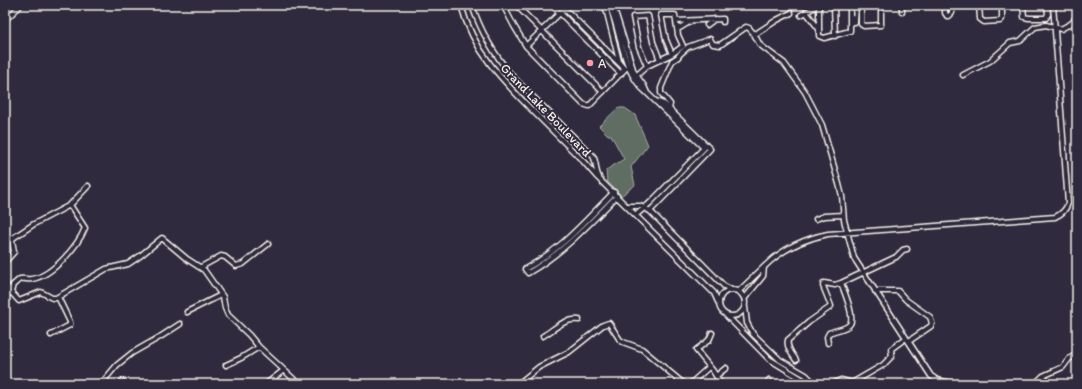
<svg xmlns="http://www.w3.org/2000/svg" width="1082" height="389" viewBox="0 0 1082 389" font-family="Itim,sans-serif">
  <style>
    .green { fill: #5f6d62; stroke: #aaafa5 }
    .lines { fill: none; stroke-linecap: round; stroke-linejoin: round }
    .minor-casing { stroke: #f4f1e8; stroke-width: 7 }
    .minor { stroke: #2f2a3d; stroke-width: 4 }
    .poi-dot { fill: #ff9aa2; stroke: #2f2a3d; stroke-width: 1.5 }
    .labels { text-anchor: middle; dominant-baseline: central; stroke-width: 4; stroke-linejoin: round; paint-order: stroke }
    .poi-label { font-size: 13px; fill: #f4f1e8; stroke: #2f2a3d; text-anchor: start }
    .street-label { font-size: 13px; fill: #f4f1e8; stroke: #2f2a3d }
  </style>
  <rect width="100%" height="100%" fill="#2f2a3d"/>
  <filter id="ink" filterUnits="userSpaceOnUse"><feTurbulence type="fractalNoise" baseFrequency=".025" numOctaves="2"/><feDisplacementMap in="SourceGraphic" scale="8" xChannelSelector="R" yChannelSelector="G"/><feConvolveMatrix kernelMatrix="1 2 1 2 8 2 1 2 1" color-interpolation-filters="sRGB"/></filter>
  <g filter="url(#ink)">
    <path class="green" d="M618,108H625L635,115L648,145L631,167L635,185L621,196L607,181L606,170L624,159L611,135H608L599,126Z"/>
    <g class="lines">
      <defs>
        <path id="minor" d="M461,5C473,51 502,80 535,113C551,129 567,145 583,161L596,176L714,293L718,302
          M472,5C481,33 495,56 514,78L593,156C597,163 595,171 599,177
          M503,5L514,26L526,46L583,104L589,106L625,69L561,5
          M516,5L603,92
          M552,5L621,74
          M602,5L606,9L619,61
          M609,5C622,33 621,72 647,93L644,86L634,72L613,5
          M819,5V36L824,38L850,31V5
          M834,5L835,36
          M861,5V24L864,26L881,25V5
          M902,5V12
          M945,5V13L947,16H949L952,13V5
          M979,5L980,19L984,22L1000,21L1002,19V5
          M1023,5L1024,17L1029,18H1046L1048,14L1047,5
          M631,6L642,5
          M806,12L819,29
          M801,15L818,5
          M852,17V22H855L856,5
          M5,20L21,5
          M676,21L723,19V22
          M707,25L715,19
          M678,29L691,21
          M754,34L760,45L784,63L805,92L822,125L839,184L842,196L844,220L854,258L931,376L937,380L956,384
          M526,46L568,5
          M647,66L639,47L633,17L648,16L653,42L660,60
          M963,75L990,61L1010,43L1020,41L1035,27L1046,25L1061,29L1072,23L1077,16
          M636,76L647,66L672,54L683,46L678,35L675,15H661L666,40L672,54
          M669,109L670,104L661,93V88L672,61L678,57L680,54L688,47L710,39L713,44L720,45L746,27L749,28L754,34L757,33L777,20L791,13
          M614,192C585,221 561,250 525,269L528,273C563,253 589,224 617,196
          M627,206H640L650,211L724,286L730,289
          M650,211L710,149L664,104L656,101
          M636,215L650,203L704,148L647,93
          M816,219L824,216L843,215
          M5,262L14,252L12,240L13,238L34,224L70,205
          M201,267L221,256L225,257L236,266L243,264L268,244
          M764,267C782,249 803,239 828,234L1055,217C1062,214 1066,210 1068,203L1053,5
          M5,283L11,292L19,301L41,292L52,298H56L106,269L128,264L140,256L162,238L187,259L204,270L223,297L225,308L228,315L249,335L259,347L299,384
          M719 303a13 13 0 1 1 26 0a13 13 0 1 1-26 0Z
          M739,291L764,267L763,276L745,298
          M875,291H898L906,300L930,317L932,323L931,326L909,341
          M5,296L11,292L13,285L20,279C25,278 28,280 32,279C52,276 78,246 85,228L70,205L88,186
          M745,307L747,323L753,334L780,360L806,375L815,384
          M187,312L221,295
          M725,314L769,359L810,384
          M712,333L709,340L696,350L713,371L721,384
          M51,335L70,325V322L58,297
          M543,336C555,329 564,318 579,320
          M828,343L827,337L829,333C835,330 847,329 850,324C855,316 844,291 841,283
          M796,360C792,354 786,347 788,340L809,322L829,308L831,306L823,286L824,283L835,285L841,283L896,257L903,250L907,249
          M226,365L241,358L259,347
          M716,376L726,368
          M122,381L124,384
          M101,384L117,365L132,353L160,337L180,324
          M266,384L284,370
          M518,384L539,367L569,352L603,325L609,323L620,340L623,342L642,349L684,384
          M690,384L709,367
          M766,384L769,380
          M832,384L841,380L852,383L883,365L892,356L891,349L906,338
          M1035,384L1043,376L1063,367L1069,359L1077,354"/>
      </defs>
      <use href="#minor" class="minor-casing"/>
      <use href="#minor" class="minor"/>
    </g>
  </g>
  <circle class="poi-dot" cx="590" cy="63" r="4"/>
  <g class="labels">
    <g class="poi-label">
      <text x="598" y="63">A</text>
    </g>
    <g class="street-label">
      <text transform="translate(546 110) rotate(46)">Grand Lake Boulevard</text>
    </g>
  </g>
  <rect width="1082" height="389" fill="none" stroke="#2f2a3d" stroke-width="20"/>
  <rect x="10" y="10" width="1062" height="369" fill="none" stroke="#f4f1e8" stroke-width="1.5" filter="url(#ink)"/>
</svg>
